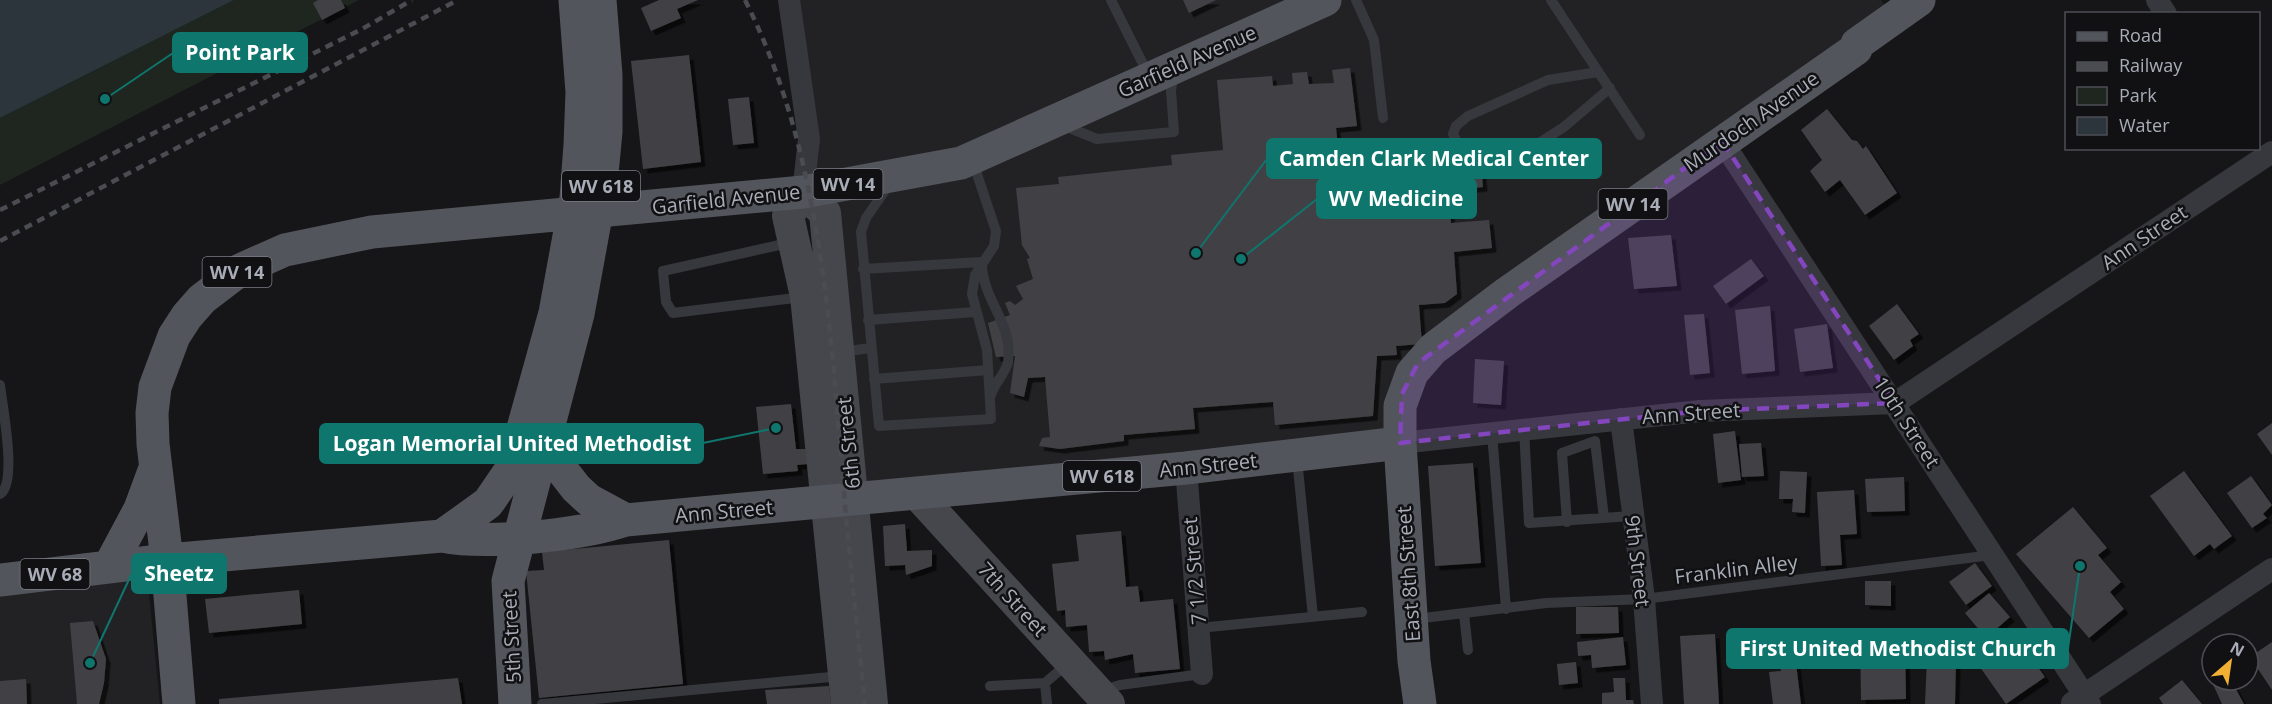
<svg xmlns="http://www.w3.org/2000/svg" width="2272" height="704" viewBox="0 0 2272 704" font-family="'Open Sans',sans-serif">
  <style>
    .built { fill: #222225 }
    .green { fill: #1e261f }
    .water { fill: #2c353c }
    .building { fill: #404145; filter: url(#shadow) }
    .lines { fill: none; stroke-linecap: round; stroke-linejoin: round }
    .lane { stroke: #37383d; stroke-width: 10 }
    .street { stroke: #37383d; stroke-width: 22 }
    .secondary { stroke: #45474d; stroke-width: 32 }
    .primary { stroke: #53555c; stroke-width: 33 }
    .rail { stroke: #4a4c52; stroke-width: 4.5; stroke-dasharray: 8 6; stroke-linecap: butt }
    .marked { fill: #8446be; fill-opacity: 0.2; stroke: #8446be; stroke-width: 4.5; stroke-dasharray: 12 8; stroke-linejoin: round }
    .labels { text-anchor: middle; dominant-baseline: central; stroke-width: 5; stroke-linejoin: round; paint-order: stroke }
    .shield { fill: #111113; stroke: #7b7e86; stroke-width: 1.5 }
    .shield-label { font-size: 18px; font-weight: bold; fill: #a8adb8 }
    .street-label { font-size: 20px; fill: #a8adb8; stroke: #111113 }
    .leader { fill: none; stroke: #0f766e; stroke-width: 2 }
    .callout-dot { fill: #0f766e; stroke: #111113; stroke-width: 2 }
    .callout { fill: #0f766e; stroke: #0f766e; stroke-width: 2 }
    .callout-label { font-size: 21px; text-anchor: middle; font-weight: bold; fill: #fff }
  </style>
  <defs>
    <filter id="shadow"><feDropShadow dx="4.5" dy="4.5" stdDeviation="0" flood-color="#0009"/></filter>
  </defs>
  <rect width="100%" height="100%" fill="#161618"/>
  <path class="built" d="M789,0H1881L1893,18L1433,349L1400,443L853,499L825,213L803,192Z
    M125,582H139L149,593L160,704H0V594Z"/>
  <path class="green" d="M234,0H359L0,185V118Z"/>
  <path class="water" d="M0,0H234L0,118Z"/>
  <path class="building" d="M318,0H341L345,8L322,20L313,3Z
    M659,0H698L677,9L681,18L651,31L641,8Z
    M1183,0H1216L1189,13Z
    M689,55L701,162L643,169L631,61Z
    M1350,68L1357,126L1336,128L1342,185L1377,182L1374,145L1410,141L1411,154L1440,152L1442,170L1481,166L1483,187L1444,191L1443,193L1446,214L1450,213L1451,223L1489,220L1492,248L1454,252L1457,294L1445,303L1419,305L1422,344L1396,346L1397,355L1377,356L1373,416L1275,425L1273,402L1193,408L1195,429L1124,435V441L1060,449L1039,446L1042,438L1050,437L1045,377L1028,378L1024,397L1010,393L1015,356L996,357L988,323L1010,315L1005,303L1010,301L1015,305L1023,299L1016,286L1033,279L1027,259L1030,258L1022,245L1016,188L1059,184L1058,177L1172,165L1171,155L1223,150L1217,80L1272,76L1273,86L1293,84L1292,73L1307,72L1309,84L1334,83L1332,70Z
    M749,97L754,143L733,145L728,99Z
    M1827,109L1852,140L1857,141L1863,149L1866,146L1897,193L1865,215L1840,180L1825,192L1810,171L1822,160L1801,130Z
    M1671,235L1677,286L1634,289L1628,238Z
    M1751,259L1764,276L1726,304L1713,286Z
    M1897,304L1919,334L1910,340L1913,346L1894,360L1869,326Z
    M1770,306L1775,371L1742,374L1735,310Z
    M1704,314L1710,373L1690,375L1684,315Z
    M1827,324L1833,368L1800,372L1794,329Z
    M1475,359L1504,361L1501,405L1473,403Z
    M791,404L796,449H806L808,464L797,465L798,471L763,474L756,407Z
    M2272,423V455L2257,434Z
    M1735,431L1741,480L1718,483L1713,434Z
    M1761,443L1764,476L1742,477L1739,444Z
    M1473,463L1481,563L1435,566L1428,466Z
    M1780,471L1807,472L1805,513L1792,512L1793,499H1779Z
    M2184,471L2232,536L2214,549L2210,544L2194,556L2150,496Z
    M2251,476L2272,505L2263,514L2267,518L2252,528L2227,493Z
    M1904,477L1905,511L1867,512L1865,479Z
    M1854,490L1857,534L1840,535L1842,565L1821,566L1817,492Z
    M2073,507L2107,548L2098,555L2121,582L2110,592L2124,609L2089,638L2016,554Z
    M905,524L907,551L932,550V566L906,575L905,565L885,566L883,526Z
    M1121,531L1126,587L1138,586L1140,602L1173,599L1180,669L1135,673L1133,654L1105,660L1104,651L1089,652L1087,625L1066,627L1065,610L1057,611L1052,564L1079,561L1076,535Z
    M669,540L683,684L539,698L526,571L544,570L542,552Z
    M1975,563L1992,586L1966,605L1949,582Z
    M1865,581H1891V606L1865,605Z
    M299,590L302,624L209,633L205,599Z
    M1989,593L2010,617L1986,638L1965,613Z
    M1576,607H1618L1619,633L1576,634Z
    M93,621L106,659L104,683L99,704H77L70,623Z
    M2013,633L2045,677L2006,704L1975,660Z
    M1715,634L1719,704H1684L1680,636Z
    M1883,634V643H1905L1906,699L1861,700L1860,635Z
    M1623,637L1626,665L1592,668L1591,655L1578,656L1577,642Z
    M2272,642V690L2250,657Z
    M1927,659L1956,660L1955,704H1925Z
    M1576,662L1578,683L1559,685L1557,664Z
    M1796,663L1801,704H1773L1769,672L1781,671L1780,665Z
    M458,678L462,704H219V699Z
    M1613,678H1625L1626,700H1633L1634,704H1602V693L1614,692Z
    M26,679L27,704H0V681Z
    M2182,680L2202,704H2163L2159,698Z
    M2211,680H2231L2244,704H2222Z
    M829,686L831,704H767L765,690Z"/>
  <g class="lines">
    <path class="lane" d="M1111,0L1148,74
      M1356,0L1374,40L1383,118
      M1551,0L1640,135
      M1598,72L1548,80L1468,116L1456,126L1453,134C1456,142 1461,148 1470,150L1536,145L1564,127L1610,88
      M1062,125L1097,139L1174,132L1171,91L1173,75
      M891,182L866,218L861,232L879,426L991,419L987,350L972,294L975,275L994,246L996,231L973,162
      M793,242L663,271L666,302L673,313L803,297
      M982,265C983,301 1014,324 1008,362C1005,375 994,383 991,395
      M863,269L981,262
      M868,320L975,312
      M840,352L871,348
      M874,379L988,370
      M0,385C2,405 18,483 0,494
      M1524,429L1529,523L1632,516
      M1492,433L1506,609
      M1297,459L1313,617
      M1567,522L1562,453L1595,441L1604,518
      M1464,614L1468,650
      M1415,619L1546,603L1644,599L1992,555
      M1199,628L1362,612
      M1045,683L1067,664
      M990,686L1045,683L1047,704
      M1101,691L1120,685L1202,674
      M542,704L841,676"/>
    <path class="street" d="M789,0L809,139L803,192
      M2157,0L2166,14
      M1722,141L2090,704
      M1621,419L1644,599L1652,704
      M1400,443L1700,411L1895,403L2272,152
      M1186,468L1202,674
      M2072,703L2272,569"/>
    <path class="secondary" d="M917,494L1109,704
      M847,704L806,296L788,216L803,192L825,213L872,704"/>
    <path class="primary" d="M545,448L576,488L589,500L626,520
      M442,536L488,503L512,468L555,313L576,198L580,145L582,92L575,0
      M109,567L140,509L154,471
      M0,580L167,560L442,536C488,545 582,535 626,520L1186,468L1400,443
      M179,704L167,560L153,444L152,413L155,387L174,336L187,316L202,299L240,270L285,250L372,232L803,192L961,163L1325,0
      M515,704L508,581L578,314L600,194L606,132V75L600,0
      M1420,704L1414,661L1400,443V406L1412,373L1433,349L1507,293L1856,49L1857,44L1919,0"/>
    <path class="rail" d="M745,0C818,145 829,309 842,469C848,547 857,626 865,704
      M0,210L362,29L412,0
      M0,241L458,0"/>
  </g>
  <path class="marked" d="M1722,141L1895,403L1700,411L1400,443L1402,394L1418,363Z"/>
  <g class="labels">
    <g class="shield">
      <rect x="813.5" y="169" width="69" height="30" rx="4.5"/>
      <rect x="562" y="171" width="78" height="30" rx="4.5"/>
      <rect x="1598.5" y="189" width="69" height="30" rx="4.5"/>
      <rect x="202.5" y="257" width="69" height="30" rx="4.5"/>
      <rect x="1063" y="461" width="78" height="30" rx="4.5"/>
      <rect x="20.5" y="559" width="69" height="30" rx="4.5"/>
    </g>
    <g class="shield-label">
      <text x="848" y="184">WV 14</text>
      <text x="601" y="186">WV 618</text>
      <text x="1633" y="204">WV 14</text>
      <text x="237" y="272">WV 14</text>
      <text x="1102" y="476">WV 618</text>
      <text x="55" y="574">WV 68</text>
    </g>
    <g class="street-label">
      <text transform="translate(1187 61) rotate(-24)">Garfield Avenue</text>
      <text transform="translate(1751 121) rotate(-35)">Murdoch Avenue</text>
      <text transform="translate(726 199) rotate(-6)">Garfield Avenue</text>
      <text transform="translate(2144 237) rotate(-34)">Ann Street</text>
      <text transform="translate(1691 413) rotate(-4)">Ann Street</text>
      <text transform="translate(1907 422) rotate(57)">10th Street</text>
      <text transform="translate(848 443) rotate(-96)">6th Street</text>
      <text transform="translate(1208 465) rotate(-6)">Ann Street</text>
      <text transform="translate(724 511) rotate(-5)">Ann Street</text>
      <text transform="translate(1638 561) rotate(83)">9th Street</text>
      <text transform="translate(1736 569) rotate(-7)">Franklin Alley</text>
      <text transform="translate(1194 571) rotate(-95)">7 1/2 Street</text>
      <text transform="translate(1408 574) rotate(-94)">East 8th Street</text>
      <text transform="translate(1013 599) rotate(48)">7th Street</text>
      <text transform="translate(511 637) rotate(-93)">5th Street</text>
    </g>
  </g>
  <path class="leader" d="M105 99L173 53M1196 253L1267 159M1241 259L1317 199M776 428L703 443M90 663L132 573M2080 566L2068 648"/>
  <g class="callout-dot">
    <circle cx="105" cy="99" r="6"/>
    <circle cx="1196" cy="253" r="6"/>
    <circle cx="1241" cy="259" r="6"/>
    <circle cx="776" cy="428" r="6"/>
    <circle cx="90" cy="663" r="6"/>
    <circle cx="2080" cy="566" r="6"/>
  </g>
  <g class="callout">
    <rect x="173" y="33" width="134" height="39" rx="6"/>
    <rect x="1267" y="139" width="334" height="39" rx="6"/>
    <rect x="1317" y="179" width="159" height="39" rx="6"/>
    <rect x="320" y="424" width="383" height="39" rx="6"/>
    <rect x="132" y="554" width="94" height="39" rx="6"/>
    <rect x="1727" y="629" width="341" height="39" rx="6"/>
  </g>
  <g class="callout-label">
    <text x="240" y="60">Point Park</text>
    <text x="1434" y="166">Camden Clark Medical Center</text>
    <text x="1396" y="206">WV Medicine</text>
    <text x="512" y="451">Logan Memorial United Methodist</text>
    <text x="179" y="581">Sheetz</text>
    <text x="1898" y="656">First United Methodist Church</text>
  </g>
  <rect x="2065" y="12" width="195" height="138" fill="#111113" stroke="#4d4f55" stroke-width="1.5"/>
  <rect x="2077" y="32" width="30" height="9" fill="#53555c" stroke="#4d4f55" stroke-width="1.5"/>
  <text x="2119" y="42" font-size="18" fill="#a8adb8">Road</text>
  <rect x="2077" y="62" width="30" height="9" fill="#4a4c52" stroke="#4d4f55" stroke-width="1.5"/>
  <text x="2119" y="72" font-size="18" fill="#a8adb8">Railway</text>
  <rect x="2077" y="87" width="30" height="18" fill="#1e261f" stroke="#4d4f55" stroke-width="1.5"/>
  <text x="2119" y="102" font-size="18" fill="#a8adb8">Park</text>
  <rect x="2077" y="117" width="30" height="18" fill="#2c353c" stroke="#4d4f55" stroke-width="1.5"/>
  <text x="2119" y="132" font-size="18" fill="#a8adb8">Water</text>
  <g transform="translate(2230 662) rotate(29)"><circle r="28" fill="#111113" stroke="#4d4f55" stroke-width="1.5"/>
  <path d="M0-4.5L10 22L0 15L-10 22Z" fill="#f2b134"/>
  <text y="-9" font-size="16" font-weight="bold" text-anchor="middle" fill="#a8adb8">N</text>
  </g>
</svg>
